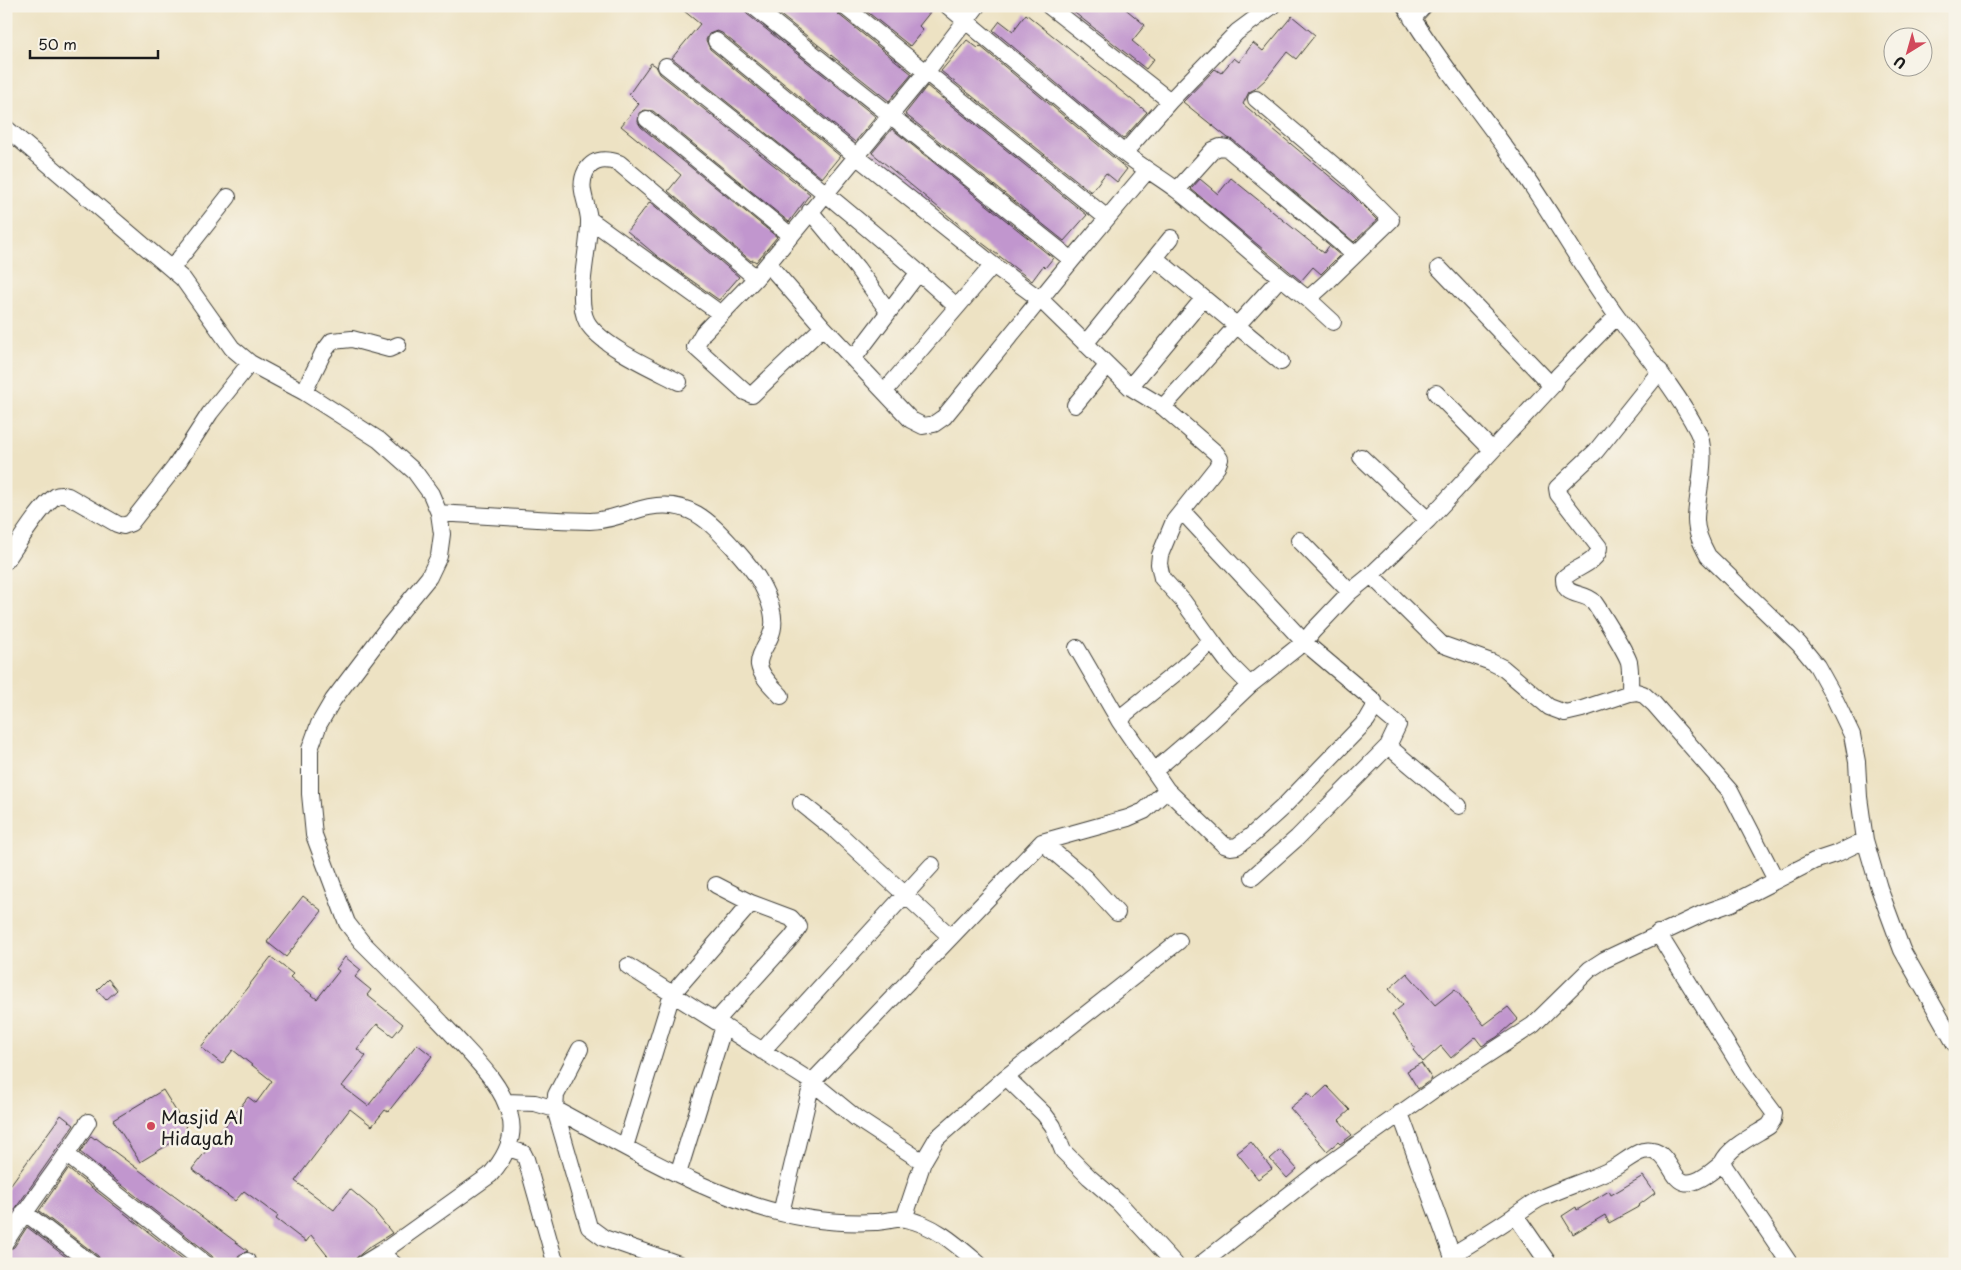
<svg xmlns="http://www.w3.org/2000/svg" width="1961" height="1270" viewBox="0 0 1961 1270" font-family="'Playpen Sans',sans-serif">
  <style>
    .building { fill: #c196ce }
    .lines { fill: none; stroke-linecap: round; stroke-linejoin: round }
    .street-casing { stroke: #3b3a35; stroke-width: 18 }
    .street { stroke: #fff; stroke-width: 16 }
    .poi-dot { fill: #d1495b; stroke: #f7f3e8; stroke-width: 2 }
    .labels { text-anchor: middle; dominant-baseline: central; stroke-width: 5; stroke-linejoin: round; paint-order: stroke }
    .poi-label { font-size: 18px; fill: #1c1c1c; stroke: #f7f3e8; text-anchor: start }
  </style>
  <rect width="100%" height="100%" fill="#f7f3e8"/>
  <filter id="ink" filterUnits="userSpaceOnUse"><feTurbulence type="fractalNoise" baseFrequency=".02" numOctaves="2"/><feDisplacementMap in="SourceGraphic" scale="10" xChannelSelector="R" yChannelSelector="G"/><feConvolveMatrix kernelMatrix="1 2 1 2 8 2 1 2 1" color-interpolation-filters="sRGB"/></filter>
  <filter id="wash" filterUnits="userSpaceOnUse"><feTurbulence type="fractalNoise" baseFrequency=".0096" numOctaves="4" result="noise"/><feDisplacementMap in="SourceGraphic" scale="20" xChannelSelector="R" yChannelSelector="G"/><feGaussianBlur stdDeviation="1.12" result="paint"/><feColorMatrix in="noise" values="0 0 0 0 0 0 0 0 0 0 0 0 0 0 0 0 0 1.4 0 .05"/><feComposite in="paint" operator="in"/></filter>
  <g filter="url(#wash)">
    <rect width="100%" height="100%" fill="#ede2c3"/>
    <g id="blocks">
      <path class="building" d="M678,6H743L747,14L876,117L855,142L722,33L717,31L709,34L706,40L710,49L840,156L822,178L672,58L700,24Z
        M769,6H834L838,14L912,74L889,101Z
        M860,6H935L919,26L923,30L910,46Z
        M1066,6H1122L1145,25L1132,41L1154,59L1146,69Z
        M1026,14L1147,112L1123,139L993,30L1000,21L1013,31Z
        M1292,16L1315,35L1296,59L1287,52L1266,79L1255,89L1249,92L1243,104L1351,194L1377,220L1354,242L1233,140L1228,138L1183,102L1215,69L1221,73L1234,58L1239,62L1253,43L1263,51Z
        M967,40L978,48L980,46L1127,169L1117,182L1106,173L1091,192L941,71Z
        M651,63L656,66L660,74L810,194L789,222L653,111L644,110L639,113L638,122L641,127L777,237L756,262L753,260L751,261L668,191L681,175L621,126L639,104L629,94Z
        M927,86L1087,215L1064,241L905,114Z
        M892,129L1053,258L1045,268L1043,266L1032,281L973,236L872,153Z
        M1231,178L1324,253L1329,246L1340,255L1321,274L1313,267L1301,281L1191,189L1200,179L1218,194Z
        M650,202L739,277L719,300L657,256L627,231Z
        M303,896L322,911L286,957L267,942Z
        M271,957L293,974L290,977L317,999L339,971L336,969L345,957L361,970L355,977L371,990L367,995L403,1024L393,1036L377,1024L357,1049L366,1056L342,1086L368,1106L417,1044L432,1056L388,1112L385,1110L372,1126L350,1109L295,1181L334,1210L350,1189L376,1211L375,1212L392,1233L368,1248L349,1264H334L311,1235L306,1242L276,1219L278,1216L244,1191L235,1201L192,1169L248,1097L256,1103L272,1081L233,1050L222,1064L201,1047Z
        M1407,973L1435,1005L1455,989L1484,1025L1508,1007L1518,1019L1497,1037L1482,1046L1475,1037L1451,1058L1441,1046L1423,1062L1413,1050L1415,1049L1392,1014L1403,1005L1389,989Z
        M108,979L117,990L106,1000L97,990Z
        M1421,1063L1432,1079L1418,1089L1407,1071Z
        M1327,1086L1350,1110L1339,1120L1352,1135L1340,1144L1338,1142L1327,1151L1290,1108L1308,1093L1313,1099Z
        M163,1090L189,1132L140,1162L113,1120Z
        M61,1115L74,1125L6,1222V1191Z
        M91,1136L95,1139L96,1138L248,1251L239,1255L235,1264H216L212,1256L80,1152Z
        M1251,1142L1272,1169L1258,1179L1237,1153Z
        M1280,1150L1297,1169L1287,1178L1270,1159Z
        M68,1169L189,1264H102L98,1256L39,1211Z
        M1643,1176L1655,1193L1639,1205L1640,1206L1609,1223L1605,1215L1573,1234L1562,1216L1576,1207L1577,1210L1609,1191L1611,1195Z
        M27,1227L75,1264H6V1251L14,1247Z"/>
    </g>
  </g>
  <g filter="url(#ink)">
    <use href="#blocks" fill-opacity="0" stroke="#3b3a35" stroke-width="1"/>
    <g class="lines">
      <defs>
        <path id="street" d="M753,6L1072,260
          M844,6L1107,218
          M948,6L1124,153C1141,167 1160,177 1178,191C1222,225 1263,265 1308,299L1327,282L1391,220L1349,178L1256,99
          M1049,6L1170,101
          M1405,6C1438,61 1480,111 1517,164C1552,213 1581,267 1617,316C1645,354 1675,388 1697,430C1710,453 1696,495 1696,520C1696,533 1702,545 1708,556L1799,644L1817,666L1832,693L1852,735L1857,762L1859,797L1865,840L1879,888L1902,950L1955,1044
          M1412,19L1424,6
          M716,41L856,156L993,265L1041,300L1130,387L1163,407L1216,453L1220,459L1217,467L1174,521L1160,555L1159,564L1162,578L1183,601L1212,641L1182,668L1126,713L1120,722L1167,790L1144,811L1128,818L1042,842L812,1082L781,1213
          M666,66C765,145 865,222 957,307
          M647,119L791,236
          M6,128L183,279L232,348L250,363L304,392L379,440L415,472L431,494L439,513L442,534L439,556L429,577L389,626L333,700L319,724L310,749V794L314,835L347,923L361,941C392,972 424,1004 454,1036C475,1059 503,1085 510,1116C516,1138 504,1159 490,1175L381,1253L363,1264
          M1124,153L1170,101L1237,32L1272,6
          M1177,190L1213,150L1220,147L1227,148L1355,255
          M810,211L857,268L888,311
          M589,219L721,314
          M1155,258L1281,362
          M768,264L823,327L911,420L923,426L934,424L944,417L1072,260L1147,171
          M172,268L228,197
          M1439,268L1552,386
          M1308,299L1333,322
          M823,327L752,395L745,392L695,347L703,333L756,278L927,71L977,6
          M1085,344L1171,238
          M853,359L919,272
          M679,382C654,369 601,346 587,322C574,298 590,248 589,220C588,203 577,188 586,171C594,158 607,159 619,163L756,278
          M1130,387L1203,299
          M885,391L993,265
          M304,392L323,353L332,341L352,339L389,349L398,345
          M1436,393L1492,450
          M1075,405L1107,366
          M1163,407L1280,278
          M1361,457L1428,520
          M439,513C489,516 540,520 590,521C610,521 630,511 649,507C689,499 709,521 733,547C742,557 752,568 759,580C768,596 779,619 770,637C766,646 758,656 759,665C761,677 774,688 781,696
          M1299,540L1350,592
          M6,561C17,545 41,505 56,496C60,494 64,495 68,496L117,524L123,526L131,523L175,467L210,413L250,363
          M1371,575L1441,644L1491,662L1503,668L1549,707L1565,713L1582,709L1630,693L1637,692L1643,694L1654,704L1730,791L1776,880
          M1212,641L1230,665L1250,685
          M1077,648L1120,722
          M1630,693C1630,683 1631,672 1629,662C1626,652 1601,612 1594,602C1584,591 1563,598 1564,578C1573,568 1599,563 1599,547L1558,494L1557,488L1596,451L1660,371
          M1374,705L1398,725L1388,746L1459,806
          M1154,771L1210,723L1250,685L1304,642L1313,631L1350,592L1371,575L1428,520L1552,386L1558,376L1617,316
          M1167,790L1224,845L1230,847L1237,846L1251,836L1283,807L1367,720L1374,708V701L1304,642L1182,511
          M801,803L836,831L951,937
          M1042,842L1085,878L1117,913
          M1253,877L1297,838L1388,746
          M1658,933L1745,1074L1774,1113L1773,1120L1769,1126C1753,1136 1730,1146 1722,1163L1790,1264
          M628,966L812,1082L856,1118L923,1162L904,1219
          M716,1021L792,937L799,927L791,918L751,903L716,885
          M580,1049L556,1095L555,1109L589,1227L604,1238L679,1264
          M762,1051L932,865
          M1006,1077L1044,1114L1053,1126L1063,1151L1089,1177L1119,1203L1175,1264
          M506,1102L535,1103L555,1109C620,1144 685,1183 756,1206C794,1218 835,1224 875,1222C885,1222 896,1218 905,1219C934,1224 958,1246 979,1264
          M1400,1113L1452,1255V1264
          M625,1147L672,994L751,903
          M508,1148L523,1153L526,1159L554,1258L558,1264
          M67,1155L206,1264
          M923,1162L937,1138L1006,1077L1179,941
          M678,1174L724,1026
          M24,1212L92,1264
          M1515,1215L1549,1264
          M6,1241C32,1200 62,1163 88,1122
          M381,1253L394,1264
          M1452,1255C1473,1242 1494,1230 1514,1216C1522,1210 1530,1204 1539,1199C1562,1188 1587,1181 1610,1170C1621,1165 1632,1154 1643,1151C1682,1144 1662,1216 1722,1163
          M245,1264L247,1261
          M1201,1264L1318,1172L1439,1086L1533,1025L1590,969L1604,960L1704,913L1732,903L1814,861L1838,853L1865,840"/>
      </defs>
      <use href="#street" class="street-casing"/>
      <use href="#street" class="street"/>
    </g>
  </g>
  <circle class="poi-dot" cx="151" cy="1126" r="5"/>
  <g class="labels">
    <g class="poi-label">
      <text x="161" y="1116">Masjid Al<tspan x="161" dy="21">Hidayah</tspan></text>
    </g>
  </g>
  <rect width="1961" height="1270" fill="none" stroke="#f7f3e8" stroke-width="25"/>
  <g transform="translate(1908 52) rotate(217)"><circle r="24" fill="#f7f3e8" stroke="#9f9d96"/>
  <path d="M0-4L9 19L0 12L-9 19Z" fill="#d1495b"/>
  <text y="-8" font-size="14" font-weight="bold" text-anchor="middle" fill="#1c1c1c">U</text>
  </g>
  <path d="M30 50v8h128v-8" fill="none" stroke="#1c1c1c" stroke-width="2.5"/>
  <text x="38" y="50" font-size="15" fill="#1c1c1c" stroke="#f7f3e8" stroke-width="4" paint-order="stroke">50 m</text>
</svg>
